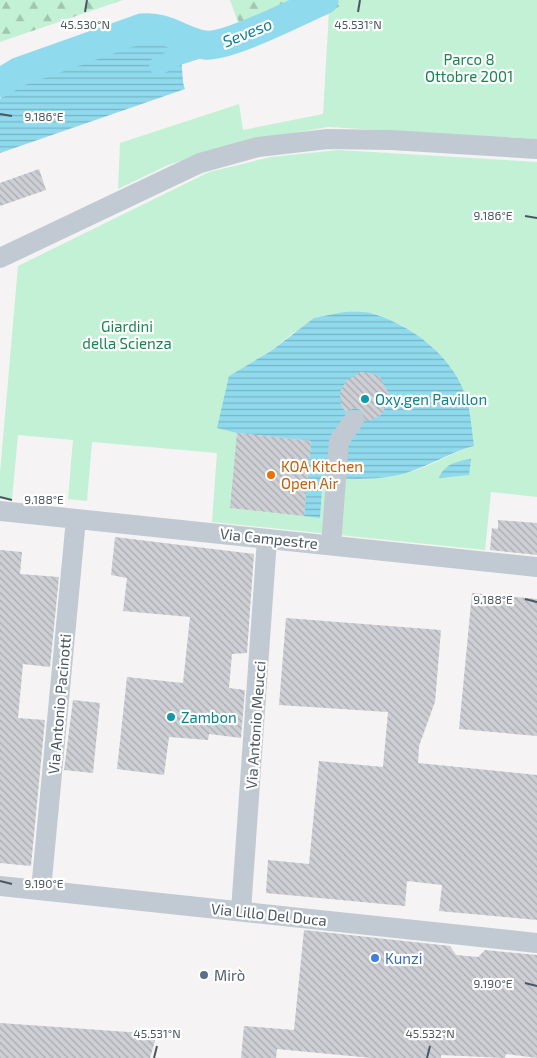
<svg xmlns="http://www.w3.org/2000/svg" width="537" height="1058" viewBox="0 0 537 1058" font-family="'Exo 2',sans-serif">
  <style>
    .green { fill: #c3f1d5; fill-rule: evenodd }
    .forest { fill: url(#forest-firs) }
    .water { fill: url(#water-rules) }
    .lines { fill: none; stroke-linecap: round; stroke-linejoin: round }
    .canal { stroke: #90daee; stroke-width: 18 }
    .river { stroke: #90daee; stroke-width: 29 }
    .building { fill: url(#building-back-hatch) }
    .minor { stroke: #c1cad2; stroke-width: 20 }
    .ticks { fill: none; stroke: #4a5661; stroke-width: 2 }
    .culture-dot { fill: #0f9aa8; stroke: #fff; stroke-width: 2 }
    .food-dot { fill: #e8710a; stroke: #fff; stroke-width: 2 }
    .shop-dot { fill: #3f7fe0; stroke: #fff; stroke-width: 2 }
    .service-dot { fill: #5c6f8a; stroke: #fff; stroke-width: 2 }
    .labels { text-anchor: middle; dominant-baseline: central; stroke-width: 4.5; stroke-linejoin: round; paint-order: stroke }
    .park-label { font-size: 15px; fill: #17864f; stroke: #fff }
    .culture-label { font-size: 15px; fill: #0d838f; stroke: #fff; text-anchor: start }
    .food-label { font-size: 15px; fill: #c56008; stroke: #fff; text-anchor: start }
    .street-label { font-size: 15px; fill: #4a5661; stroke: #fff }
    .shop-label { font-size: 15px; fill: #366cbe; stroke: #fff; text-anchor: start }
    .service-label { font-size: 15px; fill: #4e5e75; stroke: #fff; text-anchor: start }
    .water-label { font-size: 16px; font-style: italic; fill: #0c7c9b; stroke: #fff }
    .ticks-label { font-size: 12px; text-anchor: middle; fill: #4a5661; stroke: #fff; stroke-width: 4.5; stroke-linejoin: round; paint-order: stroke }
  </style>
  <defs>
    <pattern id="forest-firs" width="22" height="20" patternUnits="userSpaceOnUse" patternTransform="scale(1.25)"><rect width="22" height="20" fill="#c3f1d5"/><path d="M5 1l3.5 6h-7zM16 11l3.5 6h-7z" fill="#a0c6b0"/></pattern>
    <pattern id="water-rules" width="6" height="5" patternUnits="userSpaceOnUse" patternTransform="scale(1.25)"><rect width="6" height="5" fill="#90daee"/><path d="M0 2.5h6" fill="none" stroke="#78b4c4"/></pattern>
    <pattern id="building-back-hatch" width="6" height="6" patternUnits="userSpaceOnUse" patternTransform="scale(1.25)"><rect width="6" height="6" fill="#cdcfd5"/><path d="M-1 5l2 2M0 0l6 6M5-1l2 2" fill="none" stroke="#a8abb0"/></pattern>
  </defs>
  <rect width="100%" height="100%" fill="#f5f3f3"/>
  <path class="green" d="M230,0H537V139L328,127L253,140L214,150L168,165L118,189L120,143L239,104L243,130L323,114L329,11L245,42Z
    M338,150L537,162V497L491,492L485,550L212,522L217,453L92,442L87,501L68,499L73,440L18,435L12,499H0V473L18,266L209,172L271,157ZM373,313L403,326L433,347L474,446C451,452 431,467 409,472C381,479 351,479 323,478L320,517L311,441L237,433L229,376L271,351L294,332Z"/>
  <path class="forest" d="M0,0H123L0,42Z
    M231,0H356L247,44Z"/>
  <path class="water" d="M146,38C167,38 182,47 182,69C183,77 182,81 185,89L0,153V99L9,88L25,80Z
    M344,312C353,312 365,311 374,314C417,328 457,360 468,404C471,418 472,433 474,446C451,452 431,465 409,472C381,481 352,479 323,478L320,518L304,516L311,441L237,433L217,428L229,376L271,351L314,318Z
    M471,459L469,475L439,478C444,464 458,461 471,459Z"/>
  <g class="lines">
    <path class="canal" d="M158,66L179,56L213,45"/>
    <path class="river" d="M0,83L18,72L142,28C167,25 182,42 205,45C227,48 301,10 324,0"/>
  </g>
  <path class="building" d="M39,169L46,190L0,206V183Z
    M361,372L370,373L380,377L389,394L388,403L381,415L369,421H366L360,410L355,408L345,412L341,405L340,392L346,381Z
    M237,433L311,441L304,516L230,508Z
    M498,520L537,523V555L490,550L492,528L498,529Z
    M115,537L254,554L247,653L232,654L229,688L245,690L241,738L209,734L208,740L169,737L164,775L117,769L127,677L183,683L190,617L123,611L127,578L111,575Z
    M0,550L22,552L20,574L59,577L50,667L23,664L18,718L45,720L31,866L0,863Z
    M472,593L537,599V736L459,729Z
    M286,618L441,630L435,702L419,746L418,763L537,775V920L439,911L442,885L407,881L405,906L266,893L268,860L309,864L319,761L383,767L388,712L279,705Z
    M73,700L100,703L93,773L64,770Z
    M304,930L450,946L456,955L478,957L485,950L537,955V1058L506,1054L505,1058L441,1055V1058H372L277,1049L276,1058H241L244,1026L294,1030Z
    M0,1023L157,1034L150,1058H0Z"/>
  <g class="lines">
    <path class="minor" d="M0,258L200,163L258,147L328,139L391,140L537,149
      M0,511L537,567
      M331,545L339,441L354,420
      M0,886L537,943
      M41,890L76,519
      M241,911L267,539"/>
  </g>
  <path class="ticks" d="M85,12L87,0M358,12L360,0M0,114L12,116M525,216L537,218M0,497L12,500M525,599L537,602M0,881L12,884M525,983L537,986M154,1058L157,1046M427,1058L430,1046"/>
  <g class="culture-dot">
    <circle cx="365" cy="399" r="5"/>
    <circle cx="171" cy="717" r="5"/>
  </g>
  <circle class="food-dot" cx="271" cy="475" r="5"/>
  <circle class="shop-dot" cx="375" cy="958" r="5"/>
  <circle class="service-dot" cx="204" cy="975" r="5"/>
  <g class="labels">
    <g class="park-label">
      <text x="469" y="59">Parco 8<tspan x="469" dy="17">Ottobre 2001</tspan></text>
      <text x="127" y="326">Giardini<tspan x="127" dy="17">della Scienza</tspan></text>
    </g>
    <g class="culture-label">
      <text x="375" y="399">Oxy.gen Pavillon</text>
      <text x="181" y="717">Zambon</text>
    </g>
    <g class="food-label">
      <text x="281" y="466">KOA Kitchen<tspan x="281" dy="17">Open Air</tspan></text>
    </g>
    <g class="street-label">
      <text transform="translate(269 538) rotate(6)">Via Campestre</text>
      <text transform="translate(59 704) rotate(-85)">Via Antonio Pacinotti</text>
      <text transform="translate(255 725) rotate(-86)">Via Antonio Meucci</text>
      <text transform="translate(269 914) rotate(6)">Via Lillo Del Duca</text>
    </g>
    <g class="shop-label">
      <text x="385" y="958">Kunzi</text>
    </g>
    <g class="service-label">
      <text x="214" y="975">Mirò</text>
    </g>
    <g class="water-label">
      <text transform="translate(247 32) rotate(-22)">Seveso</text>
    </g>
  </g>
  <g class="ticks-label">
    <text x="85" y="29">45.530°N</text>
    <text x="358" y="29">45.531°N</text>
    <text x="44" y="121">9.186°E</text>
    <text x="493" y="220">9.186°E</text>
    <text x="44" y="504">9.188°E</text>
    <text x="493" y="604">9.188°E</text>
    <text x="44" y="888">9.190°E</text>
    <text x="493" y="988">9.190°E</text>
    <text x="157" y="1038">45.531°N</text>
    <text x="430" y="1038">45.532°N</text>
  </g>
</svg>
